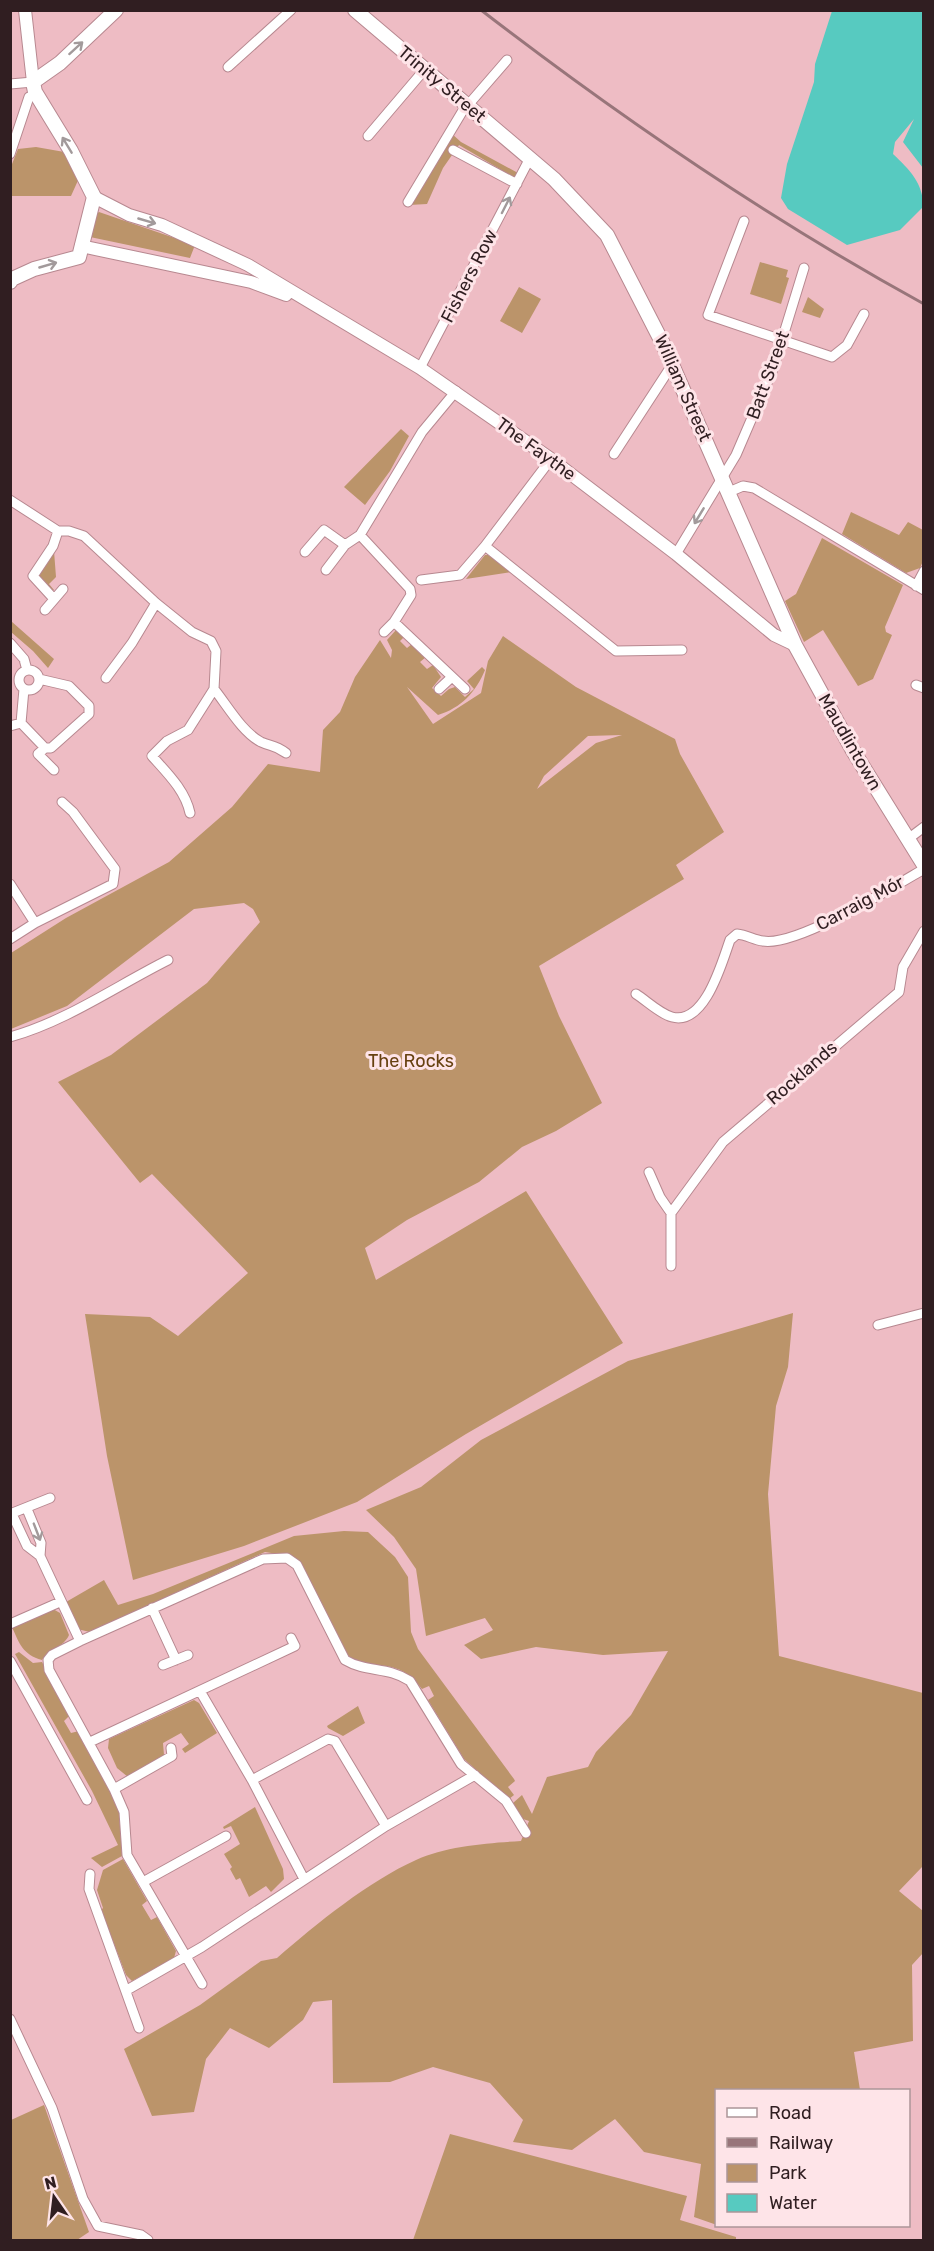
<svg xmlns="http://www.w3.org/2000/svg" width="934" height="2251" viewBox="0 0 934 2251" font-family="Rubik,sans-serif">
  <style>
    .green { fill: #bb946a; fill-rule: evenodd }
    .water { fill: #57cac0 }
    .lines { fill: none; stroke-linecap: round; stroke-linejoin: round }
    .minor-casing { stroke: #b78890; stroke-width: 11 }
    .tertiary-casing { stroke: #b78890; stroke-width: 14 }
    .secondary-casing { stroke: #b78890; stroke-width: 16 }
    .minor { stroke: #fff; stroke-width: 9 }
    .tertiary { stroke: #fff; stroke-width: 12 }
    .secondary { stroke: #fff; stroke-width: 14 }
    .rail { stroke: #98757a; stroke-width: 3 }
    .oneway { stroke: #a29a9b }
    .labels { text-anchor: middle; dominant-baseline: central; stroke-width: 6; stroke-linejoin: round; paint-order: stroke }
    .street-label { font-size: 18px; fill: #301e21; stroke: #fee4e8 }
    .park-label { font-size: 18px; fill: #674110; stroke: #fee4e8 }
  </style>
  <rect width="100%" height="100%" fill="#eebcc4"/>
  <path class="green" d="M451,133L461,142L518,173L515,178L459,145L443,168L427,204L409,205Z
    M36,147L70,153L80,176L71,196H11L12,164L18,149Z
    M99,212L195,245L190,258L90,237L96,214Z
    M760,262L788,270L786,277L789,278L781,304L750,294Z
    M519,287L541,299L522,333L500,321Z
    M808,297L824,309L820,318L802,312Z
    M401,429L409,436L390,471L365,505L344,487Z
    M851,512L899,535L908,522L923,530V561L920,568L906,573L842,534Z
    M822,538L903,585L885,627L886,632L892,635L873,679L858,686L823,630L804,642L785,601L796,594Z
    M54,551L56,577L49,584L54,590H51L38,577Z
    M485,555H488L512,572L466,579Z
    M11,621L54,659L48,668L33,651L11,632Z
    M396,630L405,636L400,641L407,648L412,644L426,657L420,662L427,669L433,665L441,677L432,688L441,696L449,689L455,687L465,697L474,689L467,681L482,667L485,670C476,692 461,708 438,715L407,687L433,724L481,693L488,661L503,636L576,687L675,739L680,754L724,832L676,865L684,879L539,966L559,1016L602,1103L556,1131L522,1147L479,1182L407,1220L365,1248L376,1280L526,1191L623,1343L466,1434L357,1502L244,1546L133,1580L107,1456L85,1314L150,1317L178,1336L248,1273L152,1174L140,1183L58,1082L111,1055L207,983L260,922L253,909L244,903L194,909L67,1006L11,1029V953L66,918L169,862L232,807L268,764L320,772L323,730L340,712L355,677L380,640L391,658L392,650L387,640ZM622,735L596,743L537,789L544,776L588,736Z
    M793,1313L788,1367L776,1406L768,1494L779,1656L923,1693V1866L899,1891L923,1911V1953L912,1965L913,2041L854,2052L860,2090H716V2224H714L694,2217L701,2164L644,2152L615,2119L572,2150L513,2142L523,2120L490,2083L433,2067L390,2082L333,2083L332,2000L313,2002L303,2020L269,2048L230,2028L206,2059L194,2112L152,2116L124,2049L200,2005L261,1961L277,1958C316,1924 369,1881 416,1860C446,1846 489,1843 521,1841L529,1821L523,1819L513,1803L522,1795L532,1814L547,1777L588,1767L596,1752L631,1715L668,1651L603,1655L536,1647L481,1659L464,1645L493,1630L485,1618L426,1636L416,1569L394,1537L366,1510L421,1487L481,1440L628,1361Z
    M344,1531L368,1532L395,1557L408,1577L411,1632L418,1649L514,1779L515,1781L508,1787L514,1795L509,1799L464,1759L428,1700L434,1696L429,1686L422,1689C393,1651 373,1677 346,1654L290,1556L265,1552L90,1632L77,1629L66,1602L104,1580L118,1605L153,1594L294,1536Z
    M53,1609L60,1613L69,1635C64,1647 49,1649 42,1660C23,1655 19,1643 12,1627Z
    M19,1652L33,1663L42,1662L70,1715L64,1721L71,1733L79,1731L105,1779L119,1812L122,1856L102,1867L91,1858L118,1845L92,1791L15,1654Z
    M194,1700L199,1703L217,1733L185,1753L182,1749L189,1744L181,1733L163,1743L164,1755L128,1777L117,1768L108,1748L109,1739Z
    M358,1706L365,1723L343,1736L328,1728L327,1726Z
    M255,1807L283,1869L284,1879L271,1892L266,1886L249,1897L240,1878L236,1880L230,1869L232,1867L224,1854L240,1844L231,1826L224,1829L223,1827Z
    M123,1859L147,1901L142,1905L151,1920L157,1917L176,1951L174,1958L132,1981L126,1975L101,1910L103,1908L97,1890L103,1870Z
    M44,2105L89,2232L77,2240H11V2120Z
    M450,2134L687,2196L680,2220L736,2237V2240H413Z"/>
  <path class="water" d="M832,11H923V168L903,142L914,119L895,142L893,154C909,169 924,184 923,207L900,230L847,245L788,209L781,198L787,164L814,82L815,64Z"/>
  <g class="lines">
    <defs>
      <path id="minor" d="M228,67L291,10
        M10,84L33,82
        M368,136L425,69
        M453,150L517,184
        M10,154L29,97
        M408,202L462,112L507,60
        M744,221L708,315L832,357L847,345L864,314
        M420,368L530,158
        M456,391L422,432L360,535L410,589L411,595L394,622L465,689
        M614,454L672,365
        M551,459L485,546L616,651L682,650
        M729,492L743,486L754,488L924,590
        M10,500L58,531H69L84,536L156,603L192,632L211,641L216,651L214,689L188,730L167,741L152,756C167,773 185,790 190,813
        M305,552L324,530L345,545
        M676,554L736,455L773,369L804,268
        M326,570L345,545L360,535
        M421,580L460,575L485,546
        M916,586L924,571
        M54,599L33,576L53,546L58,531
        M45,610L63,589
        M384,632L394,622
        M10,643L24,659L27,670
        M19 680a10 10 0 1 1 20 0a10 10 0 1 1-20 0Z
        M106,678L132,643L156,603
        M916,685L924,688
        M214,689C227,705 242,732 261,742C272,747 274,744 286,753
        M439,689L452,677
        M21,723L24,689
        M10,726L21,723L45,748H51L89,714V706L69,686L39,679
        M45,748L38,754L54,770
        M908,839L924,827
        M10,884L35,923
        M10,939L35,923L113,884L115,869L73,812L62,802
        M636,994C647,1001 660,1014 672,1017C705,1026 722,962 730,940L737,934C747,935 754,940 763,941C796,947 893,887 924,869
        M10,1037C67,1021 116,986 168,960
        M649,1172L660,1197L671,1213L723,1142L899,992L903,967L924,931
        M671,1213V1266
        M878,1325L924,1313
        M27,1509L41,1543L40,1556
        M10,1514L50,1498
        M12,1514L27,1546L40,1556L80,1641L263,1559L287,1558L297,1565L345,1660C367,1673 387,1666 410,1681L461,1764L506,1801L526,1833
        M152,1608L176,1660
        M10,1624L60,1602
        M80,1641L52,1655L48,1660L49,1670L114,1789L124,1812L127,1855L202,1984
        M10,1661L87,1800
        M163,1665L188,1655
        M200,1691L252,1780L328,1739L335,1741L386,1826
        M90,1742L295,1646L291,1638
        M252,1780L304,1879
        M114,1789L172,1756L171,1748
        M90,1874L89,1889L139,2028
        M143,1882L226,1836
        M127,1990L202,1947L386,1826L475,1775
        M10,2019L52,2108L83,2199L98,2226L141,2235L148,2240"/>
      <path id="tertiary" d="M25,10L33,82
        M94,197L129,215L162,225L248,265L420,368L551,459L676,554L774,635L795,645
        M81,246L251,282L286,295"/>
      <path id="secondary" d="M355,10L554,179L607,235L663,344L795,645L852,749L924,865
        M10,282L12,279L34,269L79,257L94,197L71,151L35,92L33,82L60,63L116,10"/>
    </defs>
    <use href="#minor" class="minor-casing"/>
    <use href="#tertiary" class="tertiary-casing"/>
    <use href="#secondary" class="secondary-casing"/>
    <use href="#minor" class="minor"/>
    <use href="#tertiary" class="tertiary"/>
    <use href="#secondary" class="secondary"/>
    <path class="rail" d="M481,10C621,118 769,219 924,304"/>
  </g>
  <defs><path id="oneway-shaft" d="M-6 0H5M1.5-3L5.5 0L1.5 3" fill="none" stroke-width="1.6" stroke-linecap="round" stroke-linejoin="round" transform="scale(1.5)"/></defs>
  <g class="oneway">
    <use href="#oneway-shaft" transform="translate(76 48) rotate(-42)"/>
    <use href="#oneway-shaft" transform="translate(67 145) rotate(-121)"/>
    <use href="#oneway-shaft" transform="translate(506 205) rotate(-63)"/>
    <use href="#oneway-shaft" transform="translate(147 221) rotate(16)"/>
    <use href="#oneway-shaft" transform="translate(48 265) rotate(-16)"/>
    <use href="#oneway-shaft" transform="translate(699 516) rotate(121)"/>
    <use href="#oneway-shaft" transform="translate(37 1532) rotate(69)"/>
  </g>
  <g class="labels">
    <g class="street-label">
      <text transform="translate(442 84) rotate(40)">Trinity Street</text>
      <text transform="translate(469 276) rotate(-63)">Fishers Row</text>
      <text transform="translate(768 375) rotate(-70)">Batt Street</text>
      <text transform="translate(683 388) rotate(66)">William Street</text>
      <text transform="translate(536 449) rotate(36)">The Faythe</text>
      <text transform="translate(850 742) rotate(60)">Maudlintown</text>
      <text transform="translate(860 903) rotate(-28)">Carraig Mór</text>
      <text transform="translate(802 1073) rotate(-41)">Rocklands</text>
    </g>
    <g class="park-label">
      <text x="411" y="1061">The Rocks</text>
    </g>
  </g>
  <rect width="934" height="2251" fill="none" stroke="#301e21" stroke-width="24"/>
  <rect x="715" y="2089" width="195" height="138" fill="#fee4e8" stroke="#ac9598" stroke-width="1.5"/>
  <rect x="727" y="2108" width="30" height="9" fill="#ffffff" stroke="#ac9598" stroke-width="1.5"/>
  <text x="769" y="2119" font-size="18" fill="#301e21">Road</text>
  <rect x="727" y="2138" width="30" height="9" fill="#98757a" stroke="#ac9598" stroke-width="1.5"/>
  <text x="769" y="2149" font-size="18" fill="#301e21">Railway</text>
  <rect x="727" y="2164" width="30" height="18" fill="#bb946a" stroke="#ac9598" stroke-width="1.5"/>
  <text x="769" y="2179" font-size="18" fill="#301e21">Park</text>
  <rect x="727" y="2194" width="30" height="18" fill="#57cac0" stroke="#ac9598" stroke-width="1.5"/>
  <text x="769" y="2209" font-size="18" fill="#301e21">Water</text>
  <g transform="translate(54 2197) rotate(346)" stroke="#fee4e8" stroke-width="4.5" paint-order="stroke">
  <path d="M0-4.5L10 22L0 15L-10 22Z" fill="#301e21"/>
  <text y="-9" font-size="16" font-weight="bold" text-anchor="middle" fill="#301e21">N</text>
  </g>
</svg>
